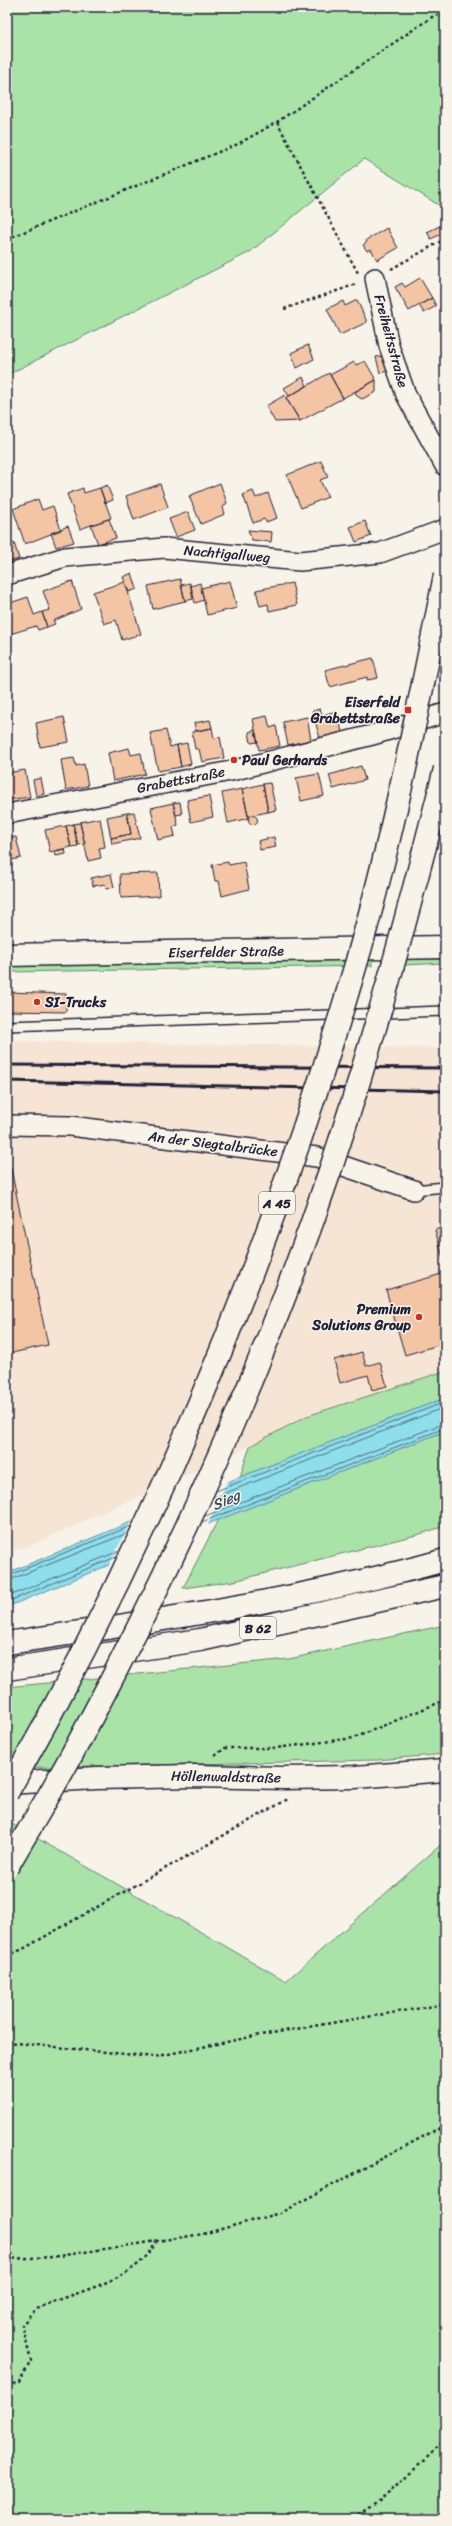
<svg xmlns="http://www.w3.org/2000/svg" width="452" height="2526" viewBox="0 0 452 2526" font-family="Sriracha,sans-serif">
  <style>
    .built { fill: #f6e5d4 }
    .green { fill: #aae3a8; stroke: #668272 }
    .water { fill: #8edeeb; stroke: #6393a5 }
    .pier { fill: #f7f3e8 }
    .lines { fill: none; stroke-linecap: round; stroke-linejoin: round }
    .shore { stroke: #4d6d81; stroke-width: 1 }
    .building { fill: #f4c5a4; stroke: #22223b }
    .lane-casing { stroke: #22223b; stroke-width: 12 }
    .street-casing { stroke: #22223b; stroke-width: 22 }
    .secondary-casing { stroke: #22223b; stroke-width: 25 }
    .highway-casing { stroke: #22223b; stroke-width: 25 }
    .path { stroke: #22223b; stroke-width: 2.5; stroke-dasharray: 3 3; stroke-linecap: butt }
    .lane { stroke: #f7f3e8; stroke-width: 9 }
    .street { stroke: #f7f3e8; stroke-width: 19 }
    .secondary { stroke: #f7f3e8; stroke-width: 22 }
    .highway { stroke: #f7f3e8; stroke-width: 22 }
    .rail { stroke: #22223b; stroke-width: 3 }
    .highway-bridge-casing { stroke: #22223b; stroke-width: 25; stroke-linecap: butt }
    .highway-bridge { stroke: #f7f3e8; stroke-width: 22 }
    .poi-dot { fill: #c8321e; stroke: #f7f3e8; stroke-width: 1.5 }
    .labels { text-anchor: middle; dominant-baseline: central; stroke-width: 3; stroke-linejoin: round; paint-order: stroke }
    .shield { fill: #f7f3e8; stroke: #62616f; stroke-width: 1 }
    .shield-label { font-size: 13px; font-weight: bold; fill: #22223b }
    .street-label { font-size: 14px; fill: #22223b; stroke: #f7f3e8 }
    .poi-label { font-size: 14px; font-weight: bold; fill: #22223b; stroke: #f7f3e8; text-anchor: end }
    .water-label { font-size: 15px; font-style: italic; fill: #3d5167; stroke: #f7f3e8 }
  </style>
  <rect width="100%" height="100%" fill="#f7f3e8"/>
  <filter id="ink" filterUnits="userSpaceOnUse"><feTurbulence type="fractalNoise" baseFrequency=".025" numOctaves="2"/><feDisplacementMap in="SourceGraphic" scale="8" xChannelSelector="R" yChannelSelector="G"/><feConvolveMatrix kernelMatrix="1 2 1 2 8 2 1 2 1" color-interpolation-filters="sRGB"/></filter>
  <g filter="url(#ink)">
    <path class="built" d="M7,1041L445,1048V1371L307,1416L250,1446L29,1546L7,1552Z"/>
    <path class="green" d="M7,7H445V209L364,159L250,252L7,375Z
      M372,959V966L7,972V966Z
      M405,959H445V963L404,965Z
      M445,1371V1398L240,1477L250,1446L307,1416Z
      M445,1431V1526L420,1534L234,1581L183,1588L218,1520Z
      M445,1625V1754L377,1760L7,1768V1687L289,1659Z
      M7,1821L286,1981L445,1841V2519H7Z"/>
    <path class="water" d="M445,1398V1431L218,1520L7,1607V1573L240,1477Z"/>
    <path class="pier" d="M228,1480L207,1527L108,1567L132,1519Z"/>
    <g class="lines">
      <path class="shore" d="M216,1491L445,1402
        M213,1498L445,1407
        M205,1516L445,1423
        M202,1522L445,1428
        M7,1576L131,1526
        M7,1581L128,1533
        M7,1597L119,1551
        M7,1602L116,1557"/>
    </g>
    <path class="building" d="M442,225L445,232L431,239L427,232Z
      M387,228L398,248L377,260L371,249L367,251L363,245L367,242L366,240Z
      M420,278L432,298L409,311L395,287L402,283L405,287Z
      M432,298L436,306L424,313L419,305Z
      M357,300L367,322L340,335L327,309L343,301L345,306Z
      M308,345L314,359L297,368L291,353Z
      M384,356L388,371L380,373L376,357Z
      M365,361L376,380L343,398L330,375L354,362L356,365Z
      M329,373L343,398L300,421L286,398Z
      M303,377L307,386L289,396L284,388Z
      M376,380V392L362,399L357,396L355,392Z
      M285,395L286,398L300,421L275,422L266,406Z
      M321,461L328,477L320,480L328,497L301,508L287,475Z
      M220,483L227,503L223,507L225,514L201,524L189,496Z
      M160,484L168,507L134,520L126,496Z
      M107,485L113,500L105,503L100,488Z
      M83,488L84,493L100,488L111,518L80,529L67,494Z
      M253,491L256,498L268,493L277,518L266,522L264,519L253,523L243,495Z
      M38,499L42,510L53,506L61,530L25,544L13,509Z
      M188,512L195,530L176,537L169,519Z
      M109,519L116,538L98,544L91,525Z
      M365,521L371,536L356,542L350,527Z
      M68,526L74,542L56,547L51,533Z
      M248,530L272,532L271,542L252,540Z
      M14,543L19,559L7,562V545Z
      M132,573L137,589L129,592L123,577Z
      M180,579L185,601L153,609L148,586Z
      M72,581L81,609L53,621L55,624L47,627L42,612L50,610L43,591Z
      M230,581L237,608L207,615L201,588Z
      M125,582L141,634L122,640L116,620L104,624L93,592Z
      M190,583L193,599L185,601L181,585Z
      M200,583L204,600L195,603L191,586Z
      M292,583L297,605L269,611L268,604L260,606L256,590Z
      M28,597L34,615L42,612L47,627L38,630L36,626L10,634L7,625V604Z
      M373,658L378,678L367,680V677L330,687L325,670Z
      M320,709L322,715L337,711L342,732L320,738L312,711Z
      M267,716L270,728L276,726L280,746L259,750L253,719Z
      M64,717L69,742L40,747L36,723Z
      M307,717L311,740L288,745L283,722Z
      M210,720L212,728L196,731L194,723Z
      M212,728L214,738L220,737L224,758L202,762L199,749H195L192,732Z
      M166,730L170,747L177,745L181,767L158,771L150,733Z
      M255,730L258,742L251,743L249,732Z
      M187,743L191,764L181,767L177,745Z
      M129,748L131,755L141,753L145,774L113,781L108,753Z
      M74,758L76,766L84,764L88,786L66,790L61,760Z
      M361,766L365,780L333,789L329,775Z
      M25,770L30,797L7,800V773Z
      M319,774L324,796L301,801L296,778Z
      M41,778L44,794L36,796L33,780Z
      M270,783L276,810L268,812L263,784Z
      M263,784L268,812L248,816L242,789Z
      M242,789L249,818L228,823L222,793Z
      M209,796L213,817L191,822L187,800Z
      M180,802L182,814L176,815L173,803Z
      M173,803L178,825L173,827L175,836L158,840L151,808Z
      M134,812L140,838L112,844L111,838L131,834L127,813Z
      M127,813L131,834L111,838L107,817Z
      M248.5 820a4.5 4.5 0 1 1 9 0a4.5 4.5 0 1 1-9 0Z
      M100,818L105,847L99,848L101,858L88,861L80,822Z
      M80,823L85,844L78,845L73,824Z
      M73,824L78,846L71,847L66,826Z
      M66,826L71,847L50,852L45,830Z
      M16,837L21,858L7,861V838Z
      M274,837L276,847L260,850L258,841Z
      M65,849L66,854L56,856L55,851Z
      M228,862L229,865L244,862L249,889L222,896L219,881H215L212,865Z
      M158,873L159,896L121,898L120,874Z
      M111,874L114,887L106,889L105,884L93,886L91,878Z
      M7,992L66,994V1012L7,1011Z
      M11,1169L48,1345L7,1354V1170Z
      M445,1227V1265L435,1230Z
      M445,1273V1343L405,1355L386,1290Z
      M362,1352L366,1366L380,1362L387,1386L372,1390L368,1375L340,1383L334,1360Z"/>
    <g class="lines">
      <defs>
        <path id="lane" d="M7,1026L445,1011
          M414,1190L445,1187"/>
        <path id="street" d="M375,278L389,346L406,395L445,466
          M7,575L65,557L164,548L300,561L380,553L445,529
          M7,814L231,771L376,734L445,713
          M7,1125L70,1126L317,1157L414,1190"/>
        <path id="secondary" d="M7,955L445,947
          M7,1783L97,1778L194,1776L284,1778L355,1777L445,1770"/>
        <path id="highway" d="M7,1643C154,1621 302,1600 445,1560
          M7,1669L200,1640L445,1586"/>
      </defs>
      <use href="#lane" class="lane-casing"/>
      <use href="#street" class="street-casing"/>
      <use href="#secondary" class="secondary-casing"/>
      <use href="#highway" class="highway-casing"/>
      <path class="path" d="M277,122L358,273
        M7,239L238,144L277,122L432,17L445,12
        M391,269L445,239
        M284,309L357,284
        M215,1756L225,1748H276L354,1738L445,1700
        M7,1956L23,1949L288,1799
        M7,2042L154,2057L260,2035L445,2004
        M7,2259L52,2257L203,2234L280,2213L445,2125
        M7,2386L19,2382L31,2361L22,2325C27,2320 31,2312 37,2309C73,2291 137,2282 156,2242
        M353,2519L378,2503L445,2441"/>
      <use href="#lane" class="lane"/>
      <use href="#street" class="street"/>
      <use href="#secondary" class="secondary"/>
      <use href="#highway" class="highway"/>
      <path class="rail" d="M7,1065L445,1068
        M7,1081L445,1091"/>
      <defs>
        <path id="highway-bridge" d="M7,1793C156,1531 271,1252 356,964C393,836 419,705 445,575
          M7,1867C33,1822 60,1778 84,1732C180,1552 267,1358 332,1165C376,1034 411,902 445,769"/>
      </defs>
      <use href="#highway-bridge" class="highway-bridge-casing"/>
      <use href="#highway-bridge" class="highway-bridge"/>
    </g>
  </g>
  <g class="poi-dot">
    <rect x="404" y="706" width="8" height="8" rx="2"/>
    <circle cx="234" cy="760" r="4"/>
    <circle cx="37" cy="1002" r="4"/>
    <circle cx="419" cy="1317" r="4"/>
  </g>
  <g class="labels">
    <g class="shield">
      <rect x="259" y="1192" width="36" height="22" rx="3"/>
      <rect x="240" y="1617" width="36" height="22" rx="3"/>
    </g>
    <g class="shield-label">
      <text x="277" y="1203">A 45</text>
      <text x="258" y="1628">B 62</text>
    </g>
    <g class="street-label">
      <text transform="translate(391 341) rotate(75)">Freiheitsstraße</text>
      <text transform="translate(227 554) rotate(5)">Nachtigallweg</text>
      <text transform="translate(181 780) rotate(-11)">Grabettstraße</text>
      <text transform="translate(226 952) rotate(-1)">Eiserfelder Straße</text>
      <text transform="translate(213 1144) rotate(7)">An der Siegtalbrücke</text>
      <text transform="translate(226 1777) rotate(1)">Höllenwaldstraße</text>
    </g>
    <g class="poi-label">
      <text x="400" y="702">Eiserfeld<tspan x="400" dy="16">Grabettstraße</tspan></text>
      <text x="242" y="760" text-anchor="start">Paul Gerhards</text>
      <text x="45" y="1002" text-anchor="start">SI-Trucks</text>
      <text x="411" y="1309">Premium<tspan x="411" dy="16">Solutions Group</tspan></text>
    </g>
    <g class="water-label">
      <text transform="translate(226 1500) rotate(-24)">Sieg</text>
    </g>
  </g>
  <rect width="452" height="2526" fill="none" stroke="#f7f3e8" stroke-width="24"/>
  <rect x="12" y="12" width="428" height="2502" fill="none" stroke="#22223b" stroke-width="1.5" filter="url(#ink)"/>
</svg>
